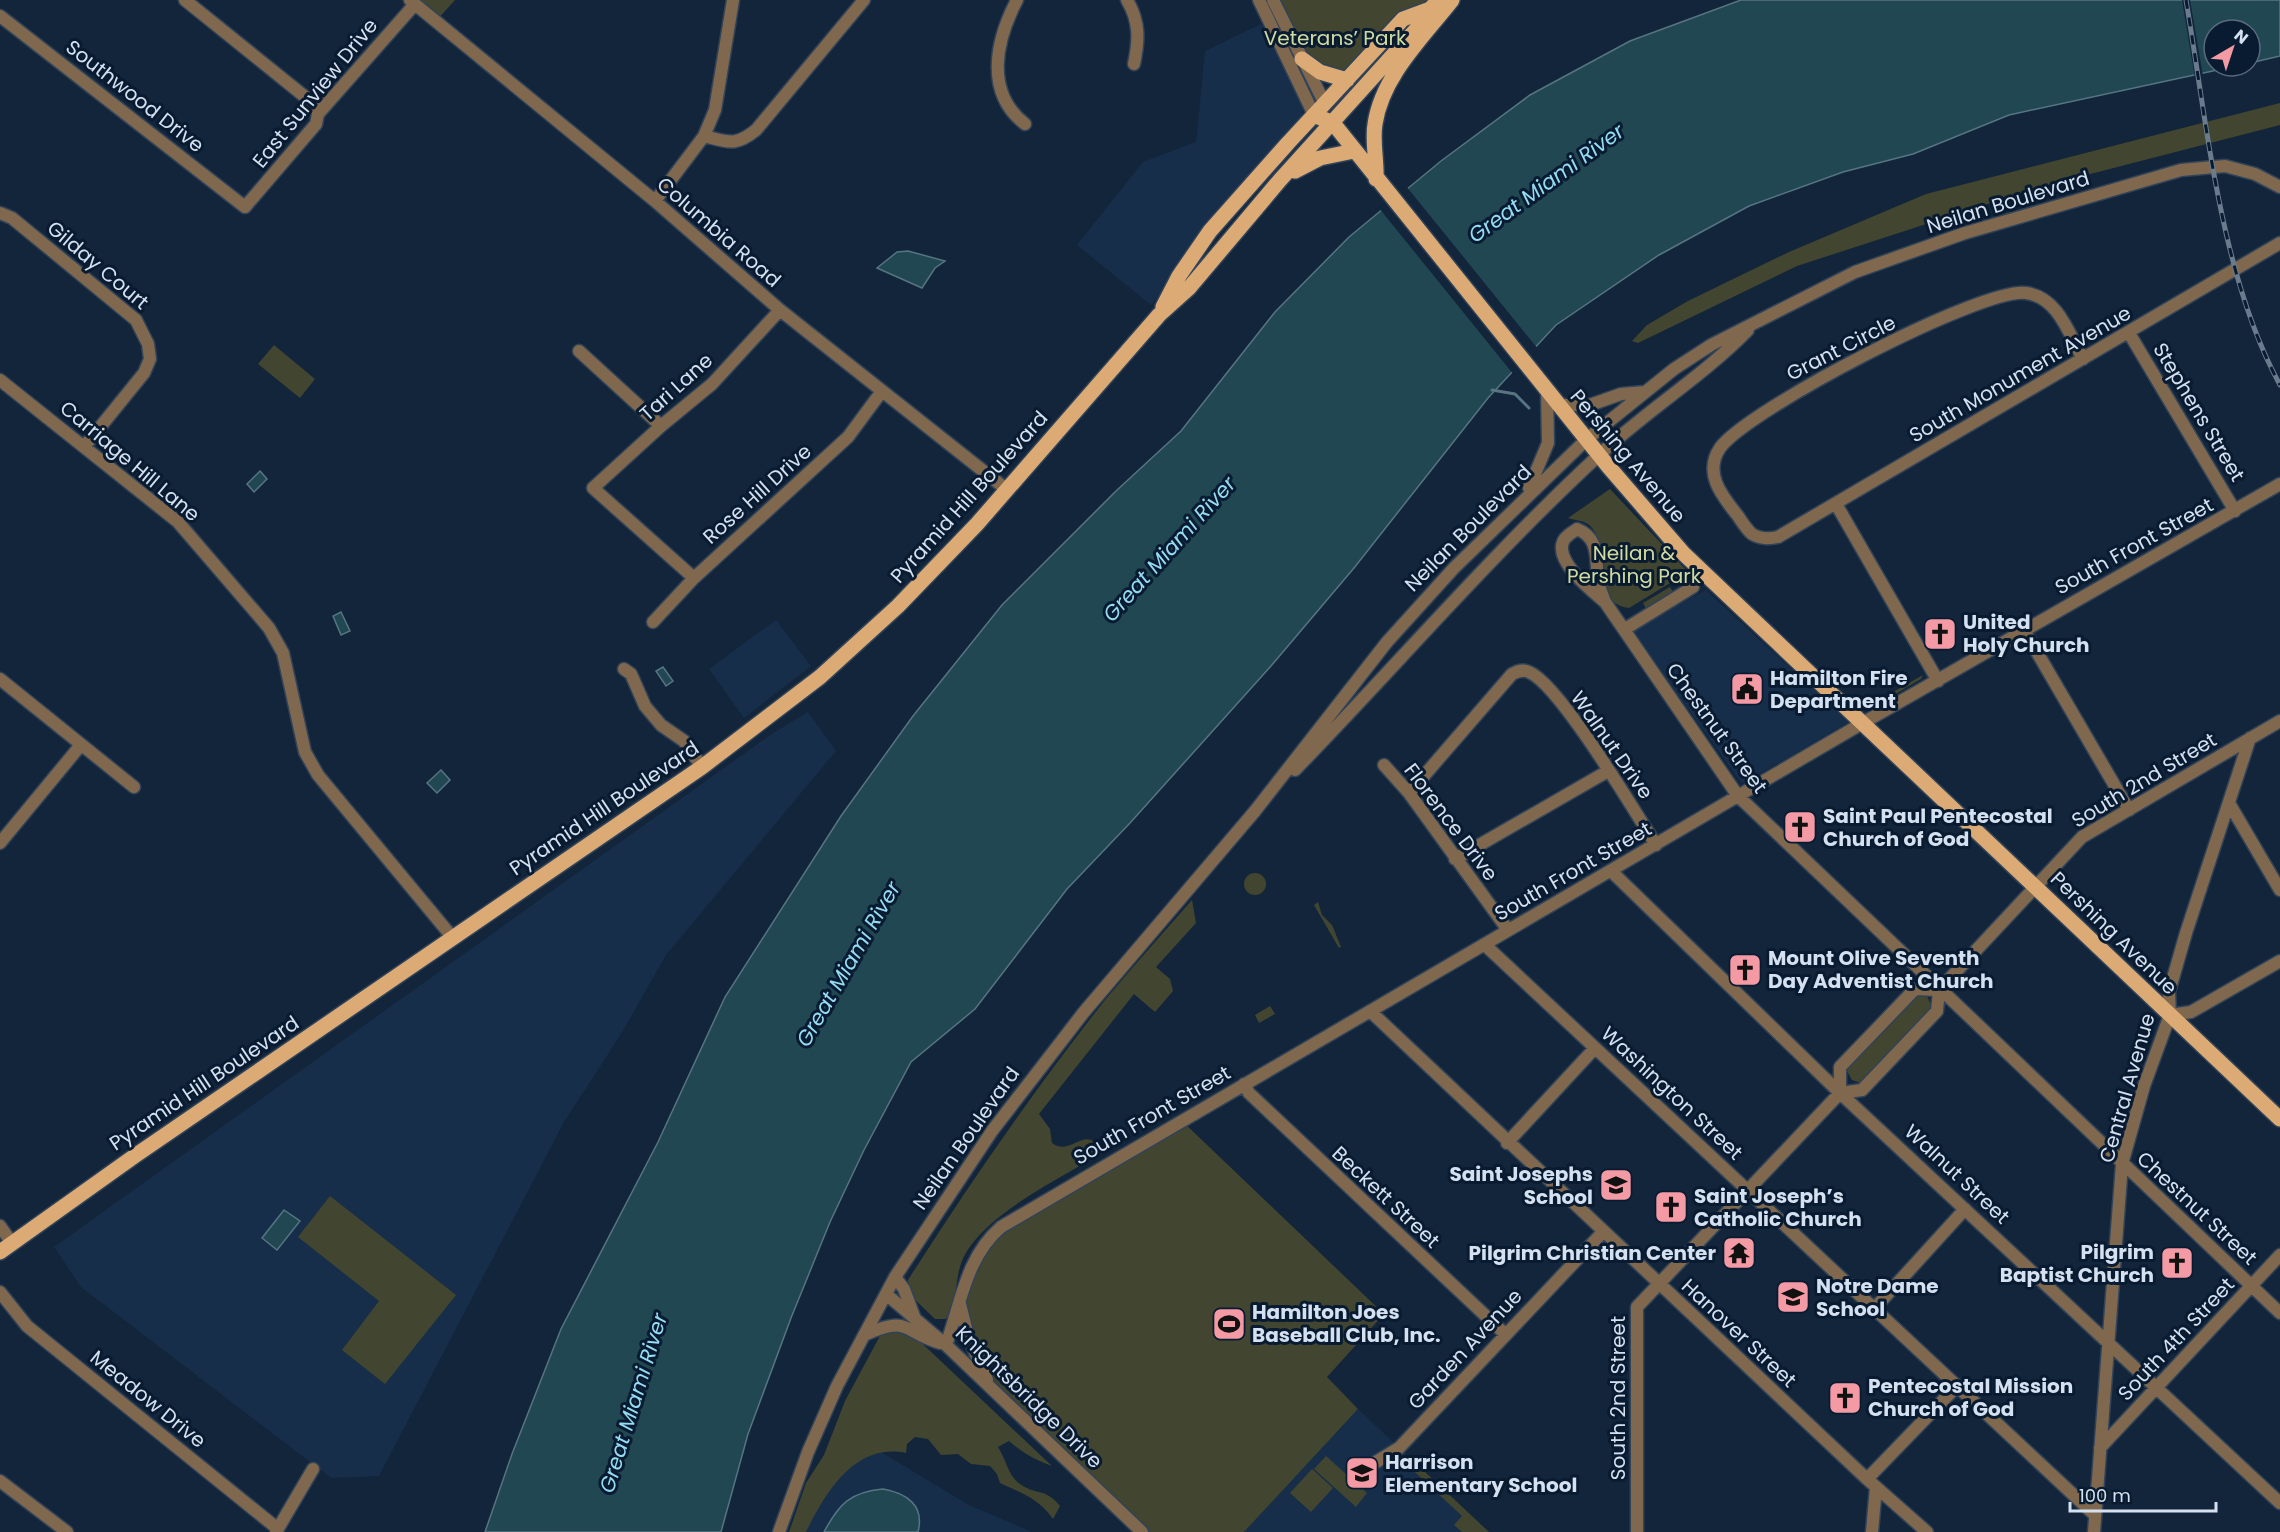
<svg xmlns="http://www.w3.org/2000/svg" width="2280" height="1532" viewBox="0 0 2280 1532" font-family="Poppins,sans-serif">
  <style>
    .built { fill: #162e4a }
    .green { fill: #424630 }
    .water { fill: #204752; stroke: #567581; stroke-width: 1.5 }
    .pier { fill: #12253b }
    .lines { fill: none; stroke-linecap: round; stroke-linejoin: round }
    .stream { stroke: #567581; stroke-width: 3 }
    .minor-casing { stroke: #314358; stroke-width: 15 }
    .major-casing { stroke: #314358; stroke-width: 18 }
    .minor { stroke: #7f684e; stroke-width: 12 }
    .major { stroke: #dcab75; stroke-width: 15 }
    .rail-casing { stroke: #6b7b8e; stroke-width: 5 }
    .rail { stroke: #091b31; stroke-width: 3; stroke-dasharray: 9; stroke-linecap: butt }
    .labels { text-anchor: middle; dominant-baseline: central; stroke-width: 6; stroke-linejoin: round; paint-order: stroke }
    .park-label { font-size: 20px; fill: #d1dba1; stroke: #091b31 }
    .street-label { font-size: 20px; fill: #d5e1f0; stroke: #091b31 }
    .poi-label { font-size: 20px; font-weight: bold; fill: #d5e1f0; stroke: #091b31; text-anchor: start }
    .water-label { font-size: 21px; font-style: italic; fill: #95dcf3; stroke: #091b31 }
  </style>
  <rect width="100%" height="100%" fill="#12253b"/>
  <path class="built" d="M1261,24L1304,107L1302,115L1270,165L1151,305L1077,245L1143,162L1196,142L1205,51Z
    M1706,590L1848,722L1742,784L1632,630Z
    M776,620L811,666L744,718L709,669Z
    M808,712L836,751L666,955L621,1034L564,1122L379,1476L331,1478L81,1287L54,1247L770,735Z
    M1358,1409L1408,1456L1489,1532H1244Z
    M848,1432L969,1505L1032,1532H806L823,1476Z"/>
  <path class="green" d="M410,0H455L436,21Z
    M1273,0H1439L1415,13L1347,80L1315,69Z
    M2280,103V125L2040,187L1797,266L1638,343L1632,341L1647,325L1688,301L1789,252L1926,194Z
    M274,345L315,379L300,398L258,364Z
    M1610,489L1688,572L1629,608C1584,602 1614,538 1586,523C1581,520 1573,520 1568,518Z
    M1670,587L1679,602L1651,618L1643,603Z
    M1923,675L1921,679L1875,706L1870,705Z
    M1244 884a11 11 0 1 1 22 0a11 11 0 1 1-22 0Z
    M1192,900L1196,923L1156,967L1170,979L1173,991L1155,1012L1134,994L1039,1114L1050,1129L1052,1143C1072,1158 1085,1121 1103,1152C1062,1178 981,1215 962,1261C955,1278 957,1299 950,1315L945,1319H935L910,1295L908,1280C969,1184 1034,1090 1105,1000C1133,966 1163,933 1192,900Z
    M1318,902L1322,915L1332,925L1341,947L1339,948L1314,905Z
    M1916,992L1927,996L1932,1007L1861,1083L1852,1080L1845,1068Z
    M1270,1006L1275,1014L1259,1023L1255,1015Z
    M1181,1120L1384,1314L1327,1377L1358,1409L1244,1532H1142L990,1387L964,1315L965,1282L987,1239Z
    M330,1196L456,1295L385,1384L342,1350L379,1301L298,1237Z
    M899,1328L910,1332L1052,1466C1037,1461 1021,1452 1009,1441L998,1447C1006,1459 1008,1476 1020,1484C1036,1496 1045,1487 1060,1506L1053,1519C1038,1498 1021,1493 1000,1483L997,1474L990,1466L971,1464L958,1454L941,1455L928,1439L915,1437L907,1444L906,1453C855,1442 825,1493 806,1532H789L806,1483L824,1455L845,1401L882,1332Z
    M1326,1456L1367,1493L1356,1507L1314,1469Z
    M1408,1456L1489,1532H1462L1454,1525L1462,1516L1403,1461Z
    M1312,1469L1333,1488L1311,1512L1290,1493Z"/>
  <path class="water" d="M1741,0H2280V56L2250,63V30H2214V66H2236L2009,115L1913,154L1843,172L1749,206L1659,255L1556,325L1488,398L1354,568L1271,666L1130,823L1067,889L975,1009L911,1062L864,1150L830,1222L791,1318L748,1434L721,1532H485L512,1454L561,1329L658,1142L725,997L841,816L913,716L1002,605L1116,491L1181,431L1275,312L1349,237L1441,161L1530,95L1630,41Z
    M908,251L945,261L935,268L922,288L877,268L897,252Z
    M260,471L267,479L254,492L247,484Z
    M341,612L350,631L341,635L333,616Z
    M663,667L673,681L666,686L656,671Z
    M441,770L450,780L437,793L427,783Z
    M284,1210L300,1221L277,1250L262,1238Z
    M883,1489C906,1493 925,1505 918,1532H824C839,1504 850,1492 883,1489Z"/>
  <path class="pier" d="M2182,0H2190L2203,76L2195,78Z
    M1406,186L1538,349L1514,375L1379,208Z"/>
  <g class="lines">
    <path class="stream" d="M1492,390L1515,394L1529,408"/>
    <defs>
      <path id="minor" d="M185,0L314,104L318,114
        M410,0L655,201L780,310L1006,489
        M1017,0C996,40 984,92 1025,124
        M1127,0C1140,22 1139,40 1134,64
        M1259,0L1314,115
        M1273,0L1325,104
        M0,16L245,207L316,124L318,114L415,4
        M704,136C728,142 735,147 756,130L864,0
        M655,201L704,136L715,110L733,0
        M0,213L12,218L136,320L148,344L150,359L144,373L84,447
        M2129,333L2235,511
        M579,351L661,426
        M2083,359C2069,334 2058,297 2026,293C1982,287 1747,410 1720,448C1703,473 1722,496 1738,516C1742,522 1747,530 1752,534C1760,539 1769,539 1778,537L2280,243
        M0,380L178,522L269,628L283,653L305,752L318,775L453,938
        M1558,405H1590L1621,394L1644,392
        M1529,488L1548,443L1547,390
        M1836,504L1938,681
        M694,578L593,488L661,426L712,384L780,310
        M1605,602C1592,591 1555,562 1563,542C1565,536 1572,533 1577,529C1602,539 1594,562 1599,584C1600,590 1603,596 1605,602L1738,796L2280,1313
        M653,622L694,578L848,437L882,391
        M1625,629L1693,587
        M2024,630L2129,810
        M624,669L631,674L645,706L661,725L684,741L702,767
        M0,679L134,787
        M1384,765L1409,793L1508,930
        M1295,770C1396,666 1491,555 1598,456C1646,411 1703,376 1748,330
        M1409,793L1512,674C1518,671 1523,669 1529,672C1560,685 1635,812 1656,845
        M2229,803L2280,890
        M0,843L80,746
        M1455,859L1608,771
        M1611,871L1840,1093L2280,1503
        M1485,945L2095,1515
        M1370,1011L1867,1479L1927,1532
        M2170,1015L2191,1012L2280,961
        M1244,1084L1249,1093L1505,1334
        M1840,1093V1067L1915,989L1939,990
        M1507,1143L1595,1048
        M0,1226L12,1243
        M895,1277L904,1289L914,1316
        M0,1292L27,1326L278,1529
        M886,1294L946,1345L1142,1532
        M960,1304L968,1336L987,1380
        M1874,1309L1965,1209
        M864,1335C910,1315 901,1331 940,1343
        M946,1345C961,1303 966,1257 1001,1227L1861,724L2280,484
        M2100,1448L2280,1255
        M1376,1462L1399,1448L1603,1232
        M1867,1479L1956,1387
        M0,1481L67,1532
        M276,1532L313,1469
        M779,1532L808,1452L837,1386L895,1277L992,1131L1084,1012L1255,811L1387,642L1454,568L1587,439L1674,369L1711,345L1855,272L1965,233L2181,170L2225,166L2255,174L2280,187
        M1637,1532V1307L1840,1093L1862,1090L1937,1011L1939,990L2082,837L2280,721
        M1872,1532L1876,1487
        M2094,1532L2122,1164L2144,1086L2170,1015L2169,992L2186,933L2250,738"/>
      <path id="major" d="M1302,59L1320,72L1347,80
        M1314,115L1333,123L1608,466L1683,553L2280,1119
        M1295,171L1320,158L1354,151
        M1376,179C1377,161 1372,141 1375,124C1382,76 1423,37 1452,0
        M1163,307L1179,276L1210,231L1288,143L1403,19L1430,9
        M0,1252L136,1155L702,767L820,677L898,606L977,524L1159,315L1189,288L1280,180L1421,24L1430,9L1439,0"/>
    </defs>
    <use href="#minor" class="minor-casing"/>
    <use href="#major" class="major-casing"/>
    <use href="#minor" class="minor"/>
    <use href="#major" class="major"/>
    <defs>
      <path id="rail" d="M2186,0C2207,123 2220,275 2280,385"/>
    </defs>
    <use href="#rail" class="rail-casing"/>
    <use href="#rail" class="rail"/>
  </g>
  <defs>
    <symbol id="church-square" viewBox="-11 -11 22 22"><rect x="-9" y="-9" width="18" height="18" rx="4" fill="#f49aa4" stroke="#091b31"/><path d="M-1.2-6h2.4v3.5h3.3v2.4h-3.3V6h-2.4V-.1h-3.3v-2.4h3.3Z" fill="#111"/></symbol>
    <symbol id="civic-square" viewBox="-11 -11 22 22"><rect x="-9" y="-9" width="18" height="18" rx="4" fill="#f49aa4" stroke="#091b31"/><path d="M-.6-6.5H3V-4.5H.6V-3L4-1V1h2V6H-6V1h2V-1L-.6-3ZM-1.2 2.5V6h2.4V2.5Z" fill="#111"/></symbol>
    <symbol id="school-square" viewBox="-11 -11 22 22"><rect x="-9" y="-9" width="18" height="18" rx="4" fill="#f49aa4" stroke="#091b31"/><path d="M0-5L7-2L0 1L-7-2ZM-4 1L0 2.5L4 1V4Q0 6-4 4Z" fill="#111"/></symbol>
    <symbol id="temple-square" viewBox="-11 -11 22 22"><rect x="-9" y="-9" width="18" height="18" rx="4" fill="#f49aa4" stroke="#091b31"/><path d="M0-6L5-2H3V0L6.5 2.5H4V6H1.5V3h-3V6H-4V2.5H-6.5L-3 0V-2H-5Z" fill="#111"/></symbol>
    <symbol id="stadium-square" viewBox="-11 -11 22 22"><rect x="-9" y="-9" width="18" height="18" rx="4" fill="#f49aa4" stroke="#091b31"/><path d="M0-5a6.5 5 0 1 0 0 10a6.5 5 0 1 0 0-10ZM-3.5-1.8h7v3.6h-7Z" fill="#111"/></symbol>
  </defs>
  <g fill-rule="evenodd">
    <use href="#church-square" x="1921" y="615" width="38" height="38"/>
    <use href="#civic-square" x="1728" y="670" width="38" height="38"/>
    <use href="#church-square" x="1781" y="808" width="38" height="38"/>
    <use href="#church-square" x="1726" y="951" width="38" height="38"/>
    <use href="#school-square" x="1597" y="1166" width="38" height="38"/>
    <use href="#church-square" x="1652" y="1188" width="38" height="38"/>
    <use href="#temple-square" x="1720" y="1234" width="38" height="38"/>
    <use href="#church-square" x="2158" y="1244" width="38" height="38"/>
    <use href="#school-square" x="1774" y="1278" width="38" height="38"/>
    <use href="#stadium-square" x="1210" y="1305" width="38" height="38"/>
    <use href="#church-square" x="1826" y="1379" width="38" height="38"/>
    <use href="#school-square" x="1343" y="1454" width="38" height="38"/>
  </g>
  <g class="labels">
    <g class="park-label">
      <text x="1335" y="38">Veterans’ Park</text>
      <text x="1634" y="553">Neilan &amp;<tspan x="1634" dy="23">Pershing Park</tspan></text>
    </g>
    <g class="street-label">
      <text transform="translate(315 93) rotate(-51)">East Sunview Drive</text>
      <text transform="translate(135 96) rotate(38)">Southwood Drive</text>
      <text transform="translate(2008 202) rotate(-17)">Neilan Boulevard</text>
      <text transform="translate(719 232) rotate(41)">Columbia Road</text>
      <text transform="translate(98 265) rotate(40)">Gilday Court</text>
      <text transform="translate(1841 348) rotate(-27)">Grant Circle</text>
      <text transform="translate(2020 374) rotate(-30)">South Monument Avenue</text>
      <text transform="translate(676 387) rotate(-42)">Tari Lane</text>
      <text transform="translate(2199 412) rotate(59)">Stephens Street</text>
      <text transform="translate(1628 456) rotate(50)">Pershing Avenue</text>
      <text transform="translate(130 461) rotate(40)">Carriage Hill Lane</text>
      <text transform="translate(757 494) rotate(-42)">Rose Hill Drive</text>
      <text transform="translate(969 497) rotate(-48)">Pyramid Hill Boulevard</text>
      <text transform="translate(1468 528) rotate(-45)">Neilan Boulevard</text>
      <text transform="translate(2134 546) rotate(-29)">South Front Street</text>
      <text transform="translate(1717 728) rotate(54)">Chestnut Street</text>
      <text transform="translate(1612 745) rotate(55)">Walnut Drive</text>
      <text transform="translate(2144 780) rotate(-31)">South 2nd Street</text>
      <text transform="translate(604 808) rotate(-34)">Pyramid Hill Boulevard</text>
      <text transform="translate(1451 822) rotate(53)">Florence Drive</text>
      <text transform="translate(1573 871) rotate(-30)">South Front Street</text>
      <text transform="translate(2114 933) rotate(44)">Pershing Avenue</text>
      <text transform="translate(204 1083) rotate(-34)">Pyramid Hill Boulevard</text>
      <text transform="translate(2127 1088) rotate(-74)">Central Avenue</text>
      <text transform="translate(1672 1093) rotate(43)">Washington Street</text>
      <text transform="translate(1152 1115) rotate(-30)">South Front Street</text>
      <text transform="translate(966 1138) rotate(-55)">Neilan Boulevard</text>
      <text transform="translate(1957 1174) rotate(43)">Walnut Street</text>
      <text transform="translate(1386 1197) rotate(43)">Beckett Street</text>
      <text transform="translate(2197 1208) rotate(43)">Chestnut Street</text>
      <text transform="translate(1739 1333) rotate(43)">Hanover Street</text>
      <text transform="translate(2176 1339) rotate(-47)">South 4th Street</text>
      <text transform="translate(1465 1349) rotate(-47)">Garden Avenue</text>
      <text transform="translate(1029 1397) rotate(44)">Knightsbridge Drive</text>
      <text transform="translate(1618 1398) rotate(-90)">South 2nd Street</text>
      <text transform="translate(148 1399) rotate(39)">Meadow Drive</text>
    </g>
    <g class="poi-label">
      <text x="1963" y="622">United<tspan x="1963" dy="23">Holy Church</tspan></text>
      <text x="1770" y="678">Hamilton Fire<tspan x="1770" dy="23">Department</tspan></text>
      <text x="1823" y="816">Saint Paul Pentecostal<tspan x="1823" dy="23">Church of God</tspan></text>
      <text x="1768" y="958">Mount Olive Seventh<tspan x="1768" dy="23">Day Adventist Church</tspan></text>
      <text x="1593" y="1174" text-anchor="end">Saint Josephs<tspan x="1593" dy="23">School</tspan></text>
      <text x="1694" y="1196">Saint Joseph’s<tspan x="1694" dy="23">Catholic Church</tspan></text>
      <text x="2154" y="1252" text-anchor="end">Pilgrim<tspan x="2154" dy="23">Baptist Church</tspan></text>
      <text x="1716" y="1253" text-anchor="end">Pilgrim Christian Center</text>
      <text x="1816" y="1286">Notre Dame<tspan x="1816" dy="23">School</tspan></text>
      <text x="1252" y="1312">Hamilton Joes<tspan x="1252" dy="23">Baseball Club, Inc.</tspan></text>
      <text x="1868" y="1386">Pentecostal Mission<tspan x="1868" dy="23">Church of God</tspan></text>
      <text x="1385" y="1462">Harrison<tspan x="1385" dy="23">Elementary School</tspan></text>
    </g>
    <g class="water-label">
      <text transform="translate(1546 183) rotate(-36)">Great Miami River</text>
      <text transform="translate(1169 549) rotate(-48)">Great Miami River</text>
      <text transform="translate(848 964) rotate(-60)">Great Miami River</text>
      <text transform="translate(633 1403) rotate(-73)">Great Miami River</text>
    </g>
  </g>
  <g transform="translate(2232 48) rotate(39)"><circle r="28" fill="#091b31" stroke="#5b6a7d" stroke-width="1.5"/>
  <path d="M0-4.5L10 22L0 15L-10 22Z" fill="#f49aa4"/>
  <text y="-9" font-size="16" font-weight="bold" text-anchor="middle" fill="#d5e1f0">N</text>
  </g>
  <path d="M2070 1502v9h146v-9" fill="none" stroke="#d5e1f0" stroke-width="3"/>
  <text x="2079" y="1502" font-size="18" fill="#d5e1f0" stroke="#091b31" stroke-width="4.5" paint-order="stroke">100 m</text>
</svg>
